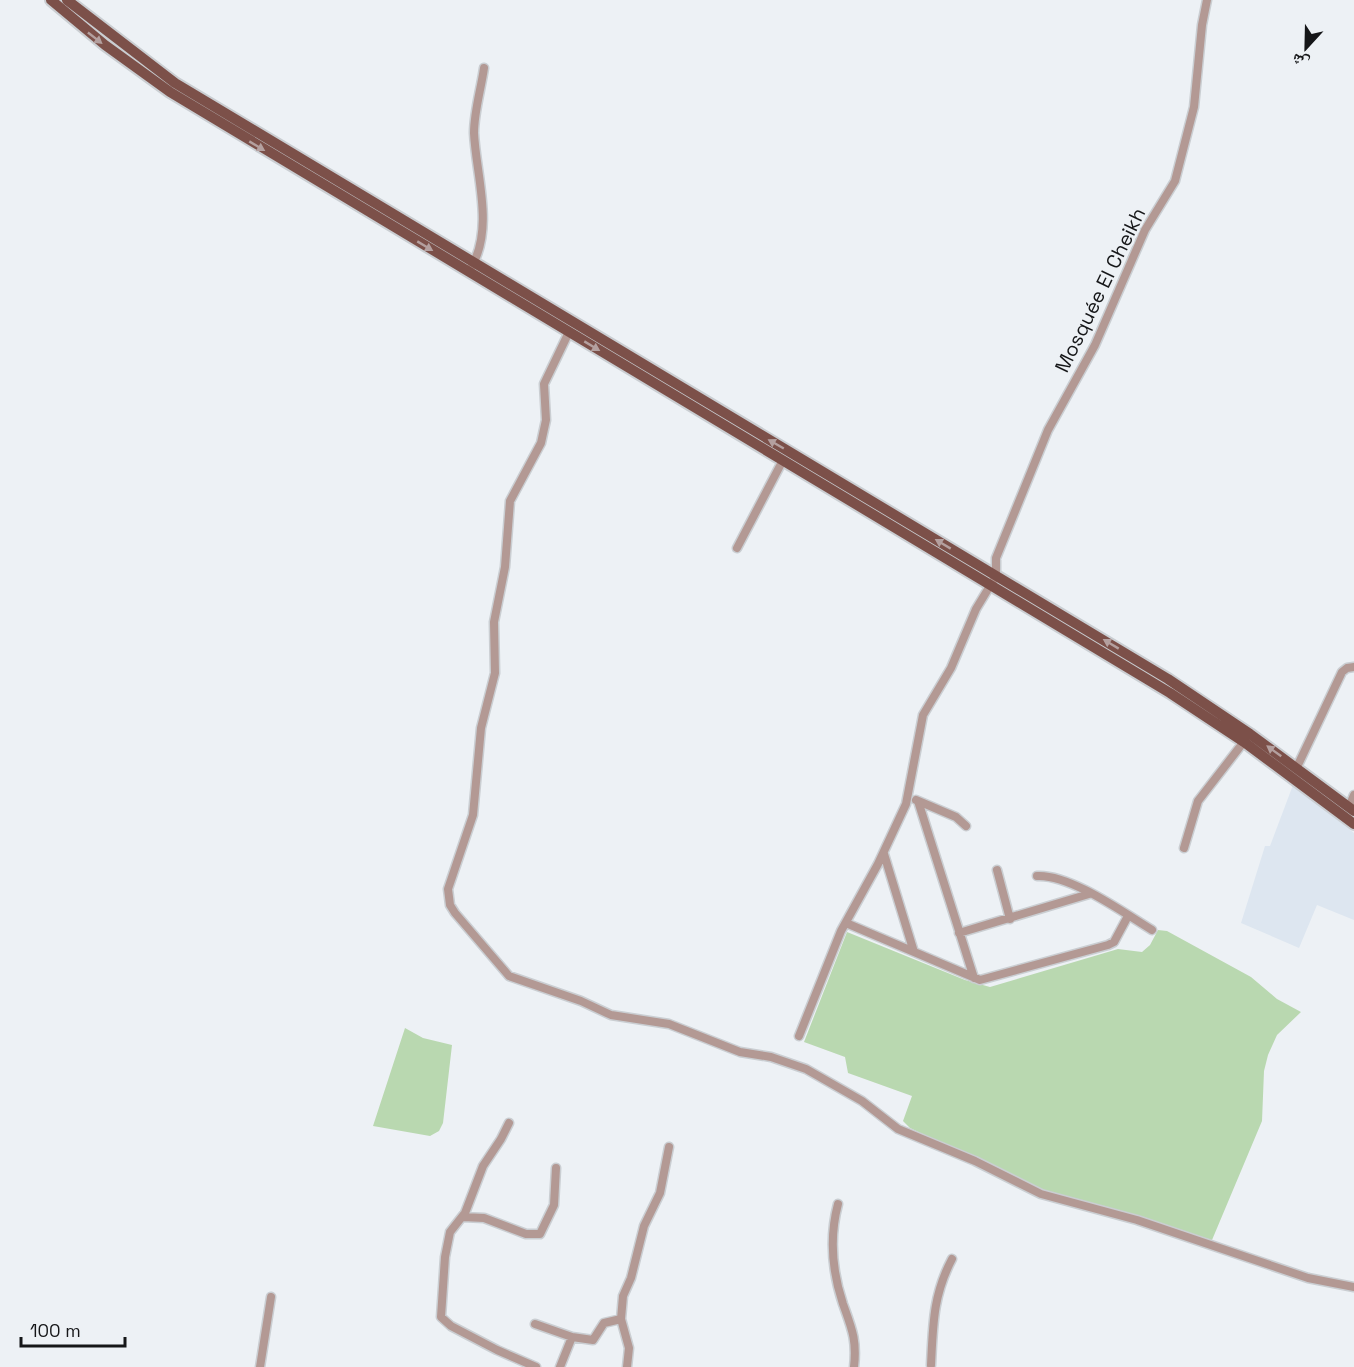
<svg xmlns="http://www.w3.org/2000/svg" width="1354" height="1367" viewBox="0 0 1354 1367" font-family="'Space Grotesk','Noto Naskh Arabic',sans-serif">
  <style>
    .built { fill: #dde6f0 }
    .green { fill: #b9d8b0 }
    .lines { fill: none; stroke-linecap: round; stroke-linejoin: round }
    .minor-casing { stroke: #caced2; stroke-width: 11 }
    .major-casing { stroke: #caced2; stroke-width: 14 }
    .minor { stroke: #b39994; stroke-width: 8 }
    .major { stroke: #7c5049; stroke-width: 10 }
    .oneway { fill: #b4a09f }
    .labels { text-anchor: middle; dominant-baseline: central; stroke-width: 5; stroke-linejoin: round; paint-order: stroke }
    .street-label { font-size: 20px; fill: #151618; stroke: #edf1f5 }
  </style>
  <rect width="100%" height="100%" fill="#edf1f5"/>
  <path class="built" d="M1293,785L1354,833V920L1317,905L1299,948L1241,923L1265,846H1270Z"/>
  <path class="green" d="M1158,930L1167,931L1251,977L1277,999L1301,1012L1277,1035L1268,1055L1264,1071L1262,1121L1212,1240L1031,1186L910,1128L903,1121L912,1096L848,1073L845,1057L804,1042L847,932L965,980L990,987L1118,949L1142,952L1150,945Z
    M405,1028L423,1038L452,1045L443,1123L439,1131L430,1136L373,1126Z"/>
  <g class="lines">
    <defs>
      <path id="minor" d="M472,266C494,226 476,175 474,133C474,112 481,89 484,68
        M569,332L544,384L546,420L541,443L510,501L505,567L494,622L495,673L481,728L473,815L448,889L450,905L455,913L509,976L581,1001L611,1015L669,1024L740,1052L771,1057L806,1069L862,1101L898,1129L975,1161L1041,1194L1137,1220L1308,1278L1354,1287
        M737,548L782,462
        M1297,767L1342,672L1347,668L1354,667
        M916,800L956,817L966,826
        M918,801L974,978
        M1349,807L1354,795
        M1184,848L1198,801L1246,739
        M884,854L914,952
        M997,870L1010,919
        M1037,876C1070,874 1124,913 1152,930
        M846,923L980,980L1108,945L1114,942L1128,916
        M959,933L1089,894
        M799,1036L841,931L878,864L906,804L923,715L951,668L976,609L996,576V558L1048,430L1095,345L1145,230L1175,181L1194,107L1202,25L1207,0
        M509,1123L501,1139L483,1166L465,1213L450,1232L445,1257L441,1317L451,1326L497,1350L536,1367
        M838,1204C829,1238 832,1271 843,1304C852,1329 857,1340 854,1367
        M463,1217L484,1218L526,1234H540L554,1205L556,1168
        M535,1324L572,1337
        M931,1365C933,1325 933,1295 952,1259
        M260,1367L271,1297
        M560,1367L572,1337L593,1340L604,1323L621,1319
        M627,1367L629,1348L621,1319L623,1296L631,1278L644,1226L660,1193L669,1147"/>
      <path id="major" d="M51,0L105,45L170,92L1170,693L1244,742L1354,824
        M67,0L175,83L1168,679L1250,734L1354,811"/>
    </defs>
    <use href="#minor" class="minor-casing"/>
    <use href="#major" class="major-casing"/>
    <use href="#minor" class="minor"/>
    <use href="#major" class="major"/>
  </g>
  <defs><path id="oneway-solid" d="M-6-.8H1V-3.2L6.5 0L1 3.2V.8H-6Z" transform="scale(1.5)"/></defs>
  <g class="oneway">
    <use href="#oneway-solid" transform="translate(95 38) rotate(38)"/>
    <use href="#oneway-solid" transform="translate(257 146) rotate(31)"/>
    <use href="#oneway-solid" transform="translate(425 246) rotate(31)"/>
    <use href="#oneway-solid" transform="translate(592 346) rotate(31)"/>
    <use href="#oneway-solid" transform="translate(776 444) rotate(-150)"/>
    <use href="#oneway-solid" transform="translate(943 544) rotate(-149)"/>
    <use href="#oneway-solid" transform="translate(1111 644) rotate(-149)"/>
    <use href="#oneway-solid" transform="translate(1274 751) rotate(-144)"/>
  </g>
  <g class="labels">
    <g class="street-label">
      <text transform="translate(1100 290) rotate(-64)">Mosquée El Cheikh</text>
    </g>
  </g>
  <g transform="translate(1306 48) rotate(202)" stroke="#edf1f5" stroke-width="4.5" paint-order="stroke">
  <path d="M0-4.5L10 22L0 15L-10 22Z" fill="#151618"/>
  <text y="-9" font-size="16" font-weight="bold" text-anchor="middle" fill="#151618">ش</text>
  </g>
  <path d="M21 1337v9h104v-9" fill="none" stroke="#151618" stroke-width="3"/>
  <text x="30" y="1337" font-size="18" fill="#151618" stroke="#edf1f5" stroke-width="4.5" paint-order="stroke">100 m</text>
</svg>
